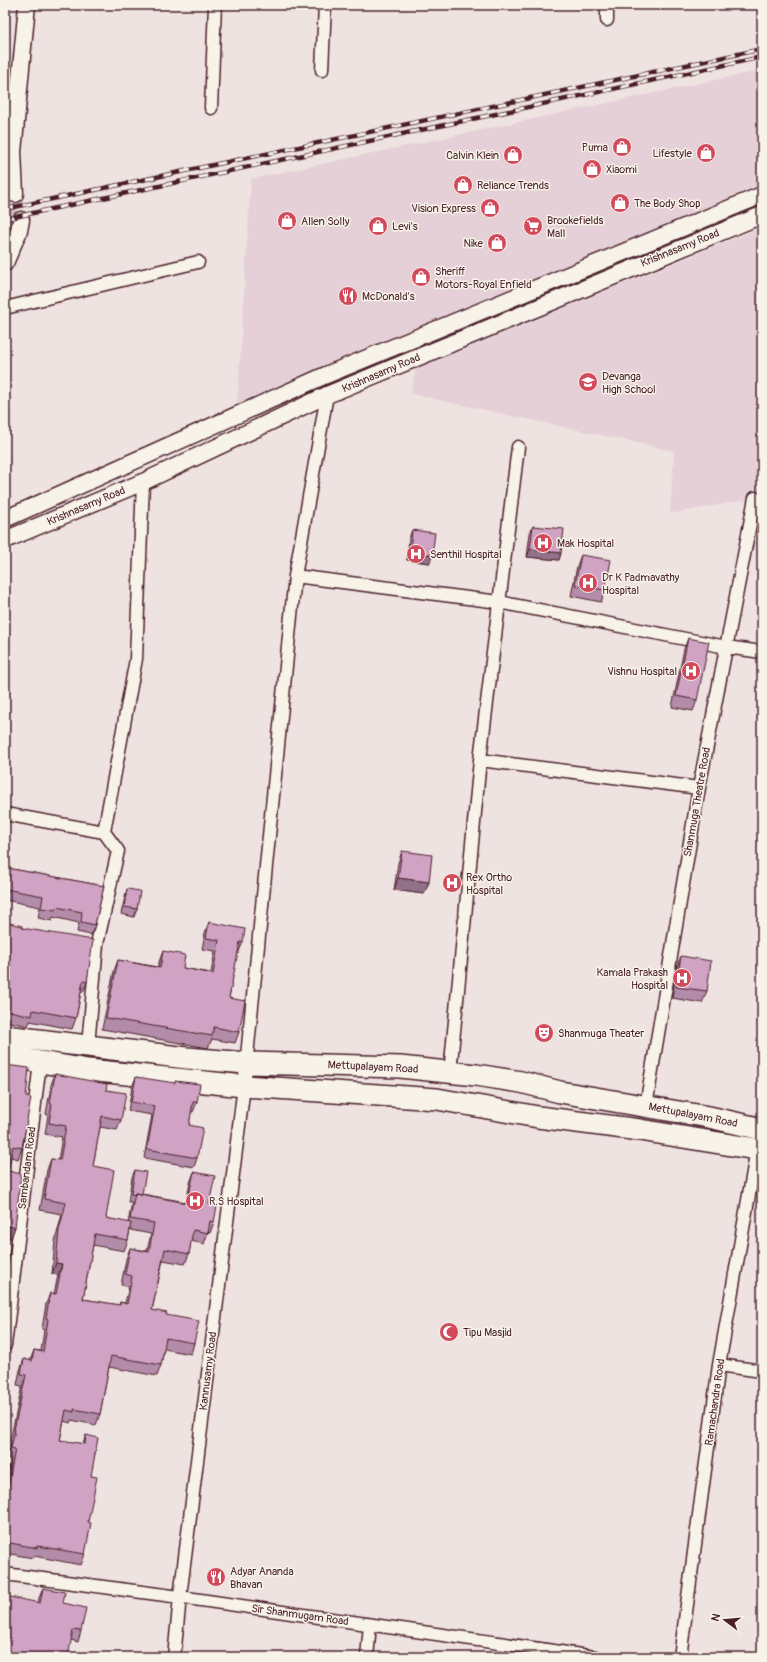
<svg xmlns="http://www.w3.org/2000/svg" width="767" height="1662" viewBox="0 0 767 1662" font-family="Pangolin,sans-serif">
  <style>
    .built { fill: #e6d0d8 }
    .industrial { fill: url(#industrial-grid) }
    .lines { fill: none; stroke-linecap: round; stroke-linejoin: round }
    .secondary-tunnel { stroke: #cebcbd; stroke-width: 16; stroke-dasharray: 16 8; stroke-linecap: butt }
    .street-casing { stroke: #4a1f2b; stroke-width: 15 }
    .secondary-casing { stroke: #4a1f2b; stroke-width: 19 }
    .highway-casing { stroke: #4a1f2b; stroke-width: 24 }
    .street { stroke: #f7f3e8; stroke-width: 12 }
    .secondary { stroke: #f7f3e8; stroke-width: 16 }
    .highway { stroke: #f7f3e8; stroke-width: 21 }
    .rail-casing { stroke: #4a1f2b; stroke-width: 4.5 }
    .rail { stroke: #f7f3e8; stroke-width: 3; stroke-dasharray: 9; stroke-linecap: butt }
    .wall { fill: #b38ca9; stroke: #4a1f2b; fill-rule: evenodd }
    .shaded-wall { fill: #927289; stroke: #4a1f2b }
    .building { fill: #d0a3c4; stroke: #4a1f2b }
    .labels { text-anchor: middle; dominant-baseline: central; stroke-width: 3; stroke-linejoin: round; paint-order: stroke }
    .poi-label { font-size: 11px; fill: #4a1f2b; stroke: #f7f3e8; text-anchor: start }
    .street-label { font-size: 11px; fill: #4a1f2b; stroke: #f7f3e8 }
  </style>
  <defs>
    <pattern id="industrial-grid" width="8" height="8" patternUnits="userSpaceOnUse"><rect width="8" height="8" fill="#e6d0d8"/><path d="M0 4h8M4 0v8" fill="none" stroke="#c7b2ba"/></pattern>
  </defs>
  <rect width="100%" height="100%" fill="#efe3e1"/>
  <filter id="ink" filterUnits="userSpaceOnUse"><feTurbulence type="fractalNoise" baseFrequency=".025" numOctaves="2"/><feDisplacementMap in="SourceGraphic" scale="8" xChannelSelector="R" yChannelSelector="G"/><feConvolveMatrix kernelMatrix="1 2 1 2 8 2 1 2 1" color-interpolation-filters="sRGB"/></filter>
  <g filter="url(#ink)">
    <path class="built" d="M762,70V187L237,407L251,179Z
      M762,227V497L670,514L674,451L411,394L415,369Z"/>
    <path class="industrial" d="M5,5H11L7,79L5,80Z"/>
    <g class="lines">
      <path class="secondary-tunnel" d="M11,226L15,194"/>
      <defs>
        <path id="street" d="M607,20V5
          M322,70L325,5
          M211,108L215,5
          M5,308L198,262
          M295,576L499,602L726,647L762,652
          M480,760L699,788
          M5,814L104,832
          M88,1046L97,944L118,851L104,832L136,659L143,482
          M450,1073L480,760L518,447
          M646,1106L699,788L755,498
          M5,1345L40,1063
          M719,1365L762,1371
          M5,1574L180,1597L595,1657
          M174,1657L180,1597L244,1086L295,576L327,395
          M367,1657L370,1625
          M680,1657L719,1365L757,1149"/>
        <path id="secondary" d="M15,194L13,152L27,5
          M5,263L19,231L21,220
          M5,519L326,375L762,195
          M5,540L143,482L327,395L762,215"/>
        <path id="highway" d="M5,1036L187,1058L246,1063L400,1067L476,1075L521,1082L560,1092L709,1117L762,1129
          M5,1056L88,1070L244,1086L437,1099L538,1117L640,1130L762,1150"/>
      </defs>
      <use href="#street" class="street-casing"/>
      <use href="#secondary" class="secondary-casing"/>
      <use href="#highway" class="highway-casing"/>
      <use href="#street" class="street"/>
      <use href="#secondary" class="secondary"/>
      <use href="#highway" class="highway"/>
      <defs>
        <path id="rail" d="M5,209L762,49
          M5,219L762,57"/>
      </defs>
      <use href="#rail" class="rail-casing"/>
      <use href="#rail" class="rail"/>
    </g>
    <path class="wall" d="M533,526L561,553L559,560L527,557L530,533Z
      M412,530L430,563L407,560L409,538Z
      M581,555L605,590L601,602L571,596L577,566Z
      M688,638L697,700L693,711L672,707L684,649Z
      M402,851L429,882L424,894L394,890L398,863Z
      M5,867L7,868L104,886L95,925L91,935L77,932L79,923L53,917L52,921L38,918L40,907L5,900Z
      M127,889L137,909L134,917L121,914L125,897Z
      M5,922L22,928L87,982L83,992H81L76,1018L72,1029L30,1021L28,1026L5,1021Z
      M209,922L243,942L238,954L237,953L229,998L239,1032L235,1043L212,1039L208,1048L102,1029L114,971L118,960L158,967L159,962L163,951L183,968L211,973L215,951L202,949L205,933Z
      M681,956L707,991L702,1003L672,998L677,967Z
      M5,1065L26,1097L22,1148L18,1159L11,1157L8,1171L15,1227L11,1238L5,1237Z
      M55,1074L106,1090L121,1120L117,1130L100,1127L93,1166L106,1218L128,1223L132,1202H128L132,1177L135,1170L142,1194L186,1202L190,1183L194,1172L209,1204L214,1222L210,1233L208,1232L204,1244L191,1241L189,1254L185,1264L163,1260L152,1310L166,1315L194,1343L191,1354L164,1349L161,1365L157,1376L109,1367L100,1414L96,1425L71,1420L70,1423L64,1421L60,1440L83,1444L86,1435L91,1476L88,1522L85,1554L81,1565L34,1556L33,1558L5,1553V1534L6,1529L5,1528V1493L11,1459H8L11,1441H10L22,1386L17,1385L20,1370L24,1359L30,1361L34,1350L41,1351L44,1330L42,1329L46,1304L50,1293L54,1294L58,1275L52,1274L55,1241L62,1214L40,1210L47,1170L51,1159L58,1160L62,1137L45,1134L48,1115L46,1114L51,1085ZM130,1230L151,1234L147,1251L130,1248L126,1259L121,1285L129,1286L125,1303L120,1302L119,1305L83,1299L93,1245L124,1251L128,1240Z
      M136,1077L197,1102L193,1112H191L189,1125L197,1158L194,1167L144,1158L152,1115L128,1111L132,1087Z
      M43,1588L63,1603L81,1631L78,1642L71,1640L38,1603L39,1598Z"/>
    <path class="shaded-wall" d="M530,549L561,553L559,560L527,557Z
      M410,552L432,555L430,563L407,560Z
      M398,878L429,882L424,894L394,890Z
      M6,1226L15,1227L11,1238L5,1237Z
      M56,1263L62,1264L58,1275L52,1274Z"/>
    <path class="building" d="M533,526L564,529L561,553L530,549Z
      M412,530L435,533L432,555L410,552Z
      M581,555L611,560L605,590L575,585Z
      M688,638L709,642L697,700L676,696Z
      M402,851L432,855L429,882L398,878Z
      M5,867L7,868L104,886L95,925L81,922L82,912L56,907L55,910L41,908L43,896L5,889Z
      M127,889L140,891L137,909L124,907Z
      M5,922L22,926V928L93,940L87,982L83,981L76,1018L33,1010L32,1016L5,1010Z
      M209,922L245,929L243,942H240L229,998L245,1001L239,1032L214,1027L212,1036L106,1018L118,960L160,968L163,951L185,955L183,968L213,974L219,940L206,938Z
      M681,956L711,961L707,991L676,987Z
      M5,1065L29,1068L26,1097L31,1098L22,1148L13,1146L8,1171L21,1174L15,1227L6,1226L5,1230Z
      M55,1074L107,1084L106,1090L126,1093L121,1120L102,1116L93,1166L114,1170L106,1218L131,1223L128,1240L95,1234L83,1299L120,1305V1302L127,1304L132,1276L125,1274L130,1248L149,1252L154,1223L130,1219L135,1193L187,1203L194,1172L215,1176L209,1204L217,1206L214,1222L210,1221L208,1233L193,1230L189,1254L165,1249L152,1310L167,1313L166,1315L199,1321L194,1343L166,1338L161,1365L111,1356L100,1414L74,1409V1412L66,1410L60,1440L85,1444L86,1435L98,1438L91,1476L97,1477L88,1522L91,1523L85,1554L37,1546V1548L5,1542L10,1518L5,1517V1504L15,1449L11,1448L15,1430H14L26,1375L21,1374L24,1359L32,1361L34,1350L43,1352L48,1319L46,1318L50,1293L56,1294L62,1264L56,1263L59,1230L66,1203L44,1199L51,1159L60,1160L66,1126L49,1123L52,1104L50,1103Z
      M136,1077L175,1083V1081L200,1084L197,1102H193L189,1125L203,1128L197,1158L147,1149L155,1106L131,1102Z
      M135,1170L146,1172L142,1194L135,1193V1195L131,1194Z
      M43,1588L65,1592L63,1603L86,1608L81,1631L73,1630L68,1657H5V1596L40,1603Z"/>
  </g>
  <defs>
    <symbol id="shop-disc" viewBox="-11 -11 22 22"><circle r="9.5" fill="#d1495b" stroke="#f7f3e8"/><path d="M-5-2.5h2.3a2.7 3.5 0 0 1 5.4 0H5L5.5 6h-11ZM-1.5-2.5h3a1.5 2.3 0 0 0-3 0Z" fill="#fff"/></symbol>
    <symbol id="supermarket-disc" viewBox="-11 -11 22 22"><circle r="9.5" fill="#d1495b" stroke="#f7f3e8"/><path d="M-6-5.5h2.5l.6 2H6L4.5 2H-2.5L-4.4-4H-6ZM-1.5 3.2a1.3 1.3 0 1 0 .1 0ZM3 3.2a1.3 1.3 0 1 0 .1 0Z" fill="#fff"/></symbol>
    <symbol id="restaurant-disc" viewBox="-11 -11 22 22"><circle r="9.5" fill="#d1495b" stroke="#f7f3e8"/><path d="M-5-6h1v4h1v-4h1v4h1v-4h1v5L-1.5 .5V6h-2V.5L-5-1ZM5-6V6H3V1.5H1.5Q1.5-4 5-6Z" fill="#fff"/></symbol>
    <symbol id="school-disc" viewBox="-11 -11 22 22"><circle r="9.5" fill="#d1495b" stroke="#f7f3e8"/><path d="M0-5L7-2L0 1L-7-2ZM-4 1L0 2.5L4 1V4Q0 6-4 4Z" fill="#fff"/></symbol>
    <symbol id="hospital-disc" viewBox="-11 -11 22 22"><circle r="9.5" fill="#d1495b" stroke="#f7f3e8"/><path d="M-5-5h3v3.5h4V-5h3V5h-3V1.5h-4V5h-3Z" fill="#fff"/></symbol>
    <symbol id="theatre-disc" viewBox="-11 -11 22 22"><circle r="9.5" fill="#d1495b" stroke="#f7f3e8"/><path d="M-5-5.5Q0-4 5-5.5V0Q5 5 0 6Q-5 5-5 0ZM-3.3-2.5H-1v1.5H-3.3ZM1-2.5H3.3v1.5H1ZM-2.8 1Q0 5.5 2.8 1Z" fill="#fff"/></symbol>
    <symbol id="mosque-disc" viewBox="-11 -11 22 22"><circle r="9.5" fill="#d1495b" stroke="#f7f3e8"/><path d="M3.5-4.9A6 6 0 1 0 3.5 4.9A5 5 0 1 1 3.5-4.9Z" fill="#fff"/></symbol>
  </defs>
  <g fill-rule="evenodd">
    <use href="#shop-disc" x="611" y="136" width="22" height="22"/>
    <use href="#shop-disc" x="695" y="142" width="22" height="22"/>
    <use href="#shop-disc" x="502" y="144" width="22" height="22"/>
    <use href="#shop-disc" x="581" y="158" width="22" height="22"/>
    <use href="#shop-disc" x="452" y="174" width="22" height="22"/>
    <use href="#shop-disc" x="609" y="192" width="22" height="22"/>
    <use href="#shop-disc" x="479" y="197" width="22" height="22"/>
    <use href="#shop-disc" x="276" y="210" width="22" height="22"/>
    <use href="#shop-disc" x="367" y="215" width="22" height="22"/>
    <use href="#supermarket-disc" x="522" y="215" width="22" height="22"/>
    <use href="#shop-disc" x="486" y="232" width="22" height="22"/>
    <use href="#shop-disc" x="410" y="266" width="22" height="22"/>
    <use href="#restaurant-disc" x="337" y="285" width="22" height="22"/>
    <use href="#school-disc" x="577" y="371" width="22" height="22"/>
    <use href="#hospital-disc" x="532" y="532" width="22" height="22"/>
    <use href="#hospital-disc" x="405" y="543" width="22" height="22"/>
    <use href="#hospital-disc" x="577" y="572" width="22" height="22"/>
    <use href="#hospital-disc" x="680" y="660" width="22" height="22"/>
    <use href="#hospital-disc" x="441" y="872" width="22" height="22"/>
    <use href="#hospital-disc" x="671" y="967" width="22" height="22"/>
    <use href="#theatre-disc" x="533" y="1022" width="22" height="22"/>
    <use href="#hospital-disc" x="184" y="1190" width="22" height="22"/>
    <use href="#mosque-disc" x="438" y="1321" width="22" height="22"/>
    <use href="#restaurant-disc" x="205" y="1566" width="22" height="22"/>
  </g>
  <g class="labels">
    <g class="poi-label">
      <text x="608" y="147" text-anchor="end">Puma</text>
      <text x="692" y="153" text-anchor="end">Lifestyle</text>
      <text x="499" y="155" text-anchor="end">Calvin Klein</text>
      <text x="606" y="169">Xiaomi</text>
      <text x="477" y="185">Reliance Trends</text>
      <text x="634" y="203">The Body Shop</text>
      <text x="476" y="208" text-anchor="end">Vision Express</text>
      <text x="547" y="220">Brookefields<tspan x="547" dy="13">Mall</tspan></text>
      <text x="301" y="221">Allen Solly</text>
      <text x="392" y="226">Levi's</text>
      <text x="483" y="243" text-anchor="end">Nike</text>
      <text x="435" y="271">Sheriff<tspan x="435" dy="13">Motors-Royal Enfield</tspan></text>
      <text x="362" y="296">McDonald's</text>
      <text x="602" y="376">Devanga<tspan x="602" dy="13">High School</tspan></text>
      <text x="557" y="543">Mak Hospital</text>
      <text x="430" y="554">Senthil Hospital</text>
      <text x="602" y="577">Dr K Padmavathy<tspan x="602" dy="13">Hospital</tspan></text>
      <text x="677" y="671" text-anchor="end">Vishnu Hospital</text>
      <text x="466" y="877">Rex Ortho<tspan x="466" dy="13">Hospital</tspan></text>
      <text x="668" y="972" text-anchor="end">Kamala Prakash<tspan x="668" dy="13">Hospital</tspan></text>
      <text x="558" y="1033">Shanmuga Theater</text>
      <text x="209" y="1201">R.S Hospital</text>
      <text x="463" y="1332">Tipu Masjid</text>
      <text x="230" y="1571">Adyar Ananda<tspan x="230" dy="13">Bhavan</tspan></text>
    </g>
    <g class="street-label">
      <text transform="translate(680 248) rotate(-22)">Krishnasamy Road</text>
      <text transform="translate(381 373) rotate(-23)">Krishnasamy Road</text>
      <text transform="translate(86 506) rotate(-23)">Krishnasamy Road</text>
      <text transform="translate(697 802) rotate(-80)">Shanmuga Theatre Road</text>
      <text transform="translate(373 1067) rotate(3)">Mettupalayam Road</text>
      <text transform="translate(693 1115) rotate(11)">Mettupalayam Road</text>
      <text transform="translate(27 1168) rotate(-83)">Sambandam Road</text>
      <text transform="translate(208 1371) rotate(-83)">Kannusamy Road</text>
      <text transform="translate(715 1402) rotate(-82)">Ramachandra Road</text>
      <text transform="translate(300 1615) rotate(8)">Sir Shanmugam Road</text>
    </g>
  </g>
  <rect width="767" height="1662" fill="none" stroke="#f7f3e8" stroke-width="20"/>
  <rect x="10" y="10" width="747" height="1642" fill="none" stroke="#4a1f2b" stroke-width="1.5" filter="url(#ink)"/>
  <g transform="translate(725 1620) rotate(286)" stroke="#f7f3e8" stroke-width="3" paint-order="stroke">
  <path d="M0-3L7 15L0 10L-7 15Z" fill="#4a1f2b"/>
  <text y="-6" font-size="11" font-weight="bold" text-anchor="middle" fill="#4a1f2b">N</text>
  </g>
</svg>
